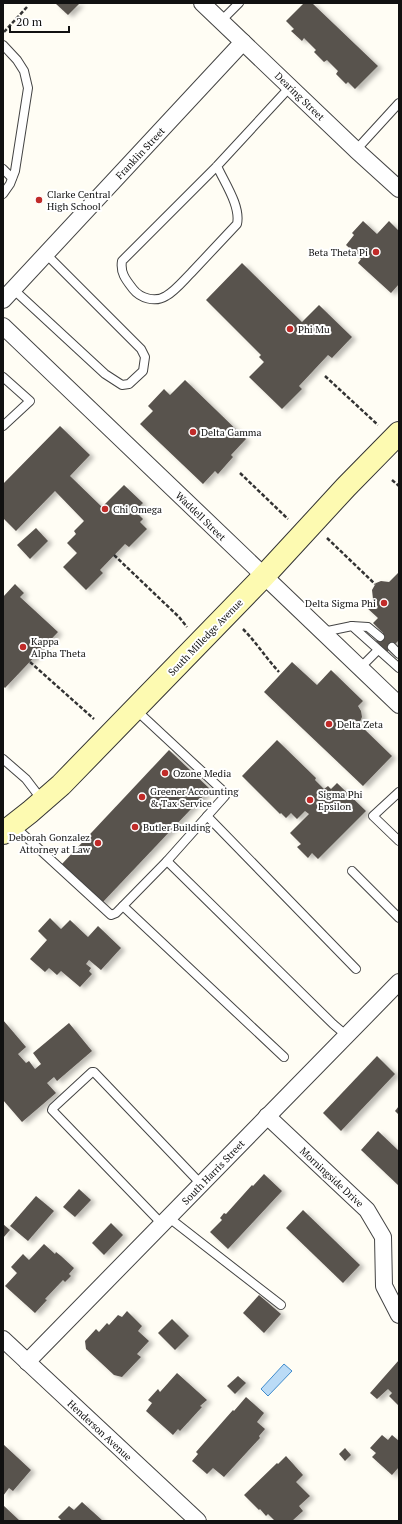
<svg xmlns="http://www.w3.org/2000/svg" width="402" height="1524" font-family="'PT Serif',serif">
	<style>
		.water { fill: #badbf6; stroke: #418ccc }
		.building { fill: #59524d; filter: url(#shadow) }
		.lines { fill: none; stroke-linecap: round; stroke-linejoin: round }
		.service-casing { stroke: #444; stroke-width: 10 }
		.minor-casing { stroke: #444; stroke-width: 18 }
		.secondary-casing { stroke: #333; stroke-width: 24 }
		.path { stroke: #333; stroke-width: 2.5; stroke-dasharray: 4 2; stroke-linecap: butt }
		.service { stroke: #fff; stroke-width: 8 }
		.minor { stroke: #fff; stroke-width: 16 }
		.secondary { stroke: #fdfab1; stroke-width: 22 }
		.poi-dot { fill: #c02b29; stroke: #fff; stroke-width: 1.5 }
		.labels { text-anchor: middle; stroke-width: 4; stroke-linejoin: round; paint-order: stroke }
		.street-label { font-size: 10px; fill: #111; stroke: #fff }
		.poi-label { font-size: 10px; fill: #111; stroke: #fff; text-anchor: start }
	</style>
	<defs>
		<filter id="shadow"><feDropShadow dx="4.5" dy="2.5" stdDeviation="2" flood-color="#0004"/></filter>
	</defs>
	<rect width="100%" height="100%" fill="#fffdf4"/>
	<path class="water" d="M284 1364 292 1371 268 1396 261 1389Z"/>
	<g class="building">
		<path d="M55 3H80L68 15Z"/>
		<path d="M304 3H312L378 66 355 89 348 82 346 84 336 74 338 71 327 60 324 62 314 52 316 50 304 38 302 41 291 31 294 29 286 21Z"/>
		<path d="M363 221 377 234 389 221 399 231V284L391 293 358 263 361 259 346 245 354 235 352 233Z"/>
		<path d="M242 263 302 322 319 305 352 337 332 358 328 355 299 386 302 389 282 409 249 377 264 362 259 357 261 355 206 300Z"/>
		<path d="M185 380 246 439 231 455 233 457 218 474 215 471 203 484 140 424 153 411 148 406 164 389 170 395Z"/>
		<path d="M60 426 90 455 70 476 102 507 124 485 143 503 135 511 143 519 140 522 147 529 129 547 125 544 100 570 103 573 86 590 63 567 77 553 67 543 76 534 74 531 84 521 55 491 16 531 3 518V484Z"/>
		<path d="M36 528 48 541 30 559 17 545Z"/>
		<path d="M398 573 399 640 387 652 376 641 383 633 373 623 378 618 366 607 373 599 372 590 376 583 381 581 389 582Z"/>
		<path d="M15 584 24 593 20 597 58 632 5 688 3 686V597Z"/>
		<path d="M292 662 317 685 331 670 363 701 358 706 361 711 362 717 359 724 392 756 363 786 264 692Z"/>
		<path d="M277 740 316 778 315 780 324 789 328 786 331 789 337 783 366 811 318 859 312 853 308 858 297 847 301 844 290 833 309 814 305 811 297 819 291 813 286 818 281 813 280 814 242 776Z"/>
		<path d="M169 750 210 789 101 904 61 865Z"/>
		<path d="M50 918 61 929 70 920 88 937 98 926 121 948 101 970 89 960 86 964 91 968 89 971 92 974 80 987 61 971 57 975 49 968 45 972 30 959 47 940 38 931Z"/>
		<path d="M3 1020 26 1047 18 1054 26 1063 29 1061 35 1069 41 1064 33 1053 69 1023 92 1051 57 1081 54 1077 47 1083 56 1093 22 1122 3 1100Z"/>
		<path d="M377 1056 395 1074 341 1131 323 1113Z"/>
		<path d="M399 1106V1115L395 1111Z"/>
		<path d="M378 1131 399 1151V1186L361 1150Z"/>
		<path d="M264 1174 282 1191 228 1249 210 1232 222 1220 220 1218 224 1213 226 1214 252 1185 253 1186Z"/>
		<path d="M79 1189 91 1200 75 1217 63 1207Z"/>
		<path d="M36 1196 54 1211 28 1241 10 1226Z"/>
		<path d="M303 1210 360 1265 343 1283 286 1228Z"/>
		<path d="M111 1223 123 1235 104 1255 92 1243Z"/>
		<path d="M3 1224 10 1230 3 1238Z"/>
		<path d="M44 1244 55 1254 56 1252 61 1256 74 1268 69 1274 71 1276 65 1282 63 1280 45 1299 47 1300 35 1313 5 1286 17 1273 11 1267 23 1254 29 1260Z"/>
		<path d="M259 1295 281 1314 264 1333 243 1313Z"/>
		<path d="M127 1311 142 1326 138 1331 149 1341 137 1354 141 1357 122 1377 114 1375 86 1349 85 1341 96 1329 99 1332 107 1323 109 1325 118 1315 122 1317Z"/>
		<path d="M172 1319 189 1336 175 1350 158 1333Z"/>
		<path d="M399 1360V1404L398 1405 389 1396 392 1393 388 1389 377 1399 370 1393Z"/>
		<path d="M177 1373 207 1400 200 1406 202 1407 180 1431 178 1429 173 1435 146 1411 152 1403 148 1400 158 1389 160 1392Z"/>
		<path d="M238 1376 246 1383 235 1394 227 1386Z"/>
		<path d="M246 1397 264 1413 257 1422 265 1429 259 1436 260 1438 224 1477 213 1468 207 1474 192 1461 198 1454 196 1452 233 1410 234 1411Z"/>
		<path d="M382 1435 388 1440 392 1435 399 1441V1467L392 1475 372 1457 376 1453 370 1448Z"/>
		<path d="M3 1444 31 1470 13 1491 9 1488 3 1496Z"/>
		<path d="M345 1448 351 1455 345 1461 339 1454Z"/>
		<path d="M286 1456 303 1475 296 1482 310 1496 299 1506 303 1511 292 1521H275L268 1514 266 1516 260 1509 259 1510 244 1495 277 1463 278 1464Z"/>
		<path d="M82 1502 103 1521H62L58 1517 69 1506 74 1510Z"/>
		<path d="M3 1505 20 1521H3Z"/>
	</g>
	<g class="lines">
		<g class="service-casing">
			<g id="service">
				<path d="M221 21 239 3"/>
				<path d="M3 45 17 60 24 71 28 88 15 171 10 184 3 194"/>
				<path d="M356 150 399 103"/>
				<path d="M217 166C224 182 241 206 237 224 222 240 206 257 191 273 183 281 175 291 166 296 155 303 140 298 133 289 126 280 120 273 122 261L217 166 290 87"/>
				<path d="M3 169 12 178"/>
				<path d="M13 289 105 374 122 385 129 384 143 371 145 357 141 349 46 254"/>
				<path d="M3 377 30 401 3 426"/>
				<path d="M352 626 368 627 380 637"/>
				<path d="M323 632 352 626 399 668"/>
				<path d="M392 647 399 654"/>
				<path d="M360 668 378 650"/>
				<path d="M136 710 222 790 225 796 167 861"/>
				<path d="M3 759 26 779 42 800"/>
				<path d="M399 792 373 816 399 841"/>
				<path d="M207 816 356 969"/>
				<path d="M14 826 111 915 116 913 167 861 333 1024 347 1036"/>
				<path d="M352 871 399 918"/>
				<path d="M123 906 284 1057"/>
				<path d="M168 1217 281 1305"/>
				<path d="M162 1224 52 1110 53 1108 92 1072H94L201 1184"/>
			</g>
		</g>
		<g class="minor-casing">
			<g id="minor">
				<path d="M202 3 356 150 399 189"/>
				<path d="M3 300 243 42"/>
				<path d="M3 326 399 705"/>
				<path d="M267 1116 367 1210 383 1237 384 1286 399 1315"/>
				<path d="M3 1339 198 1521"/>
				<path d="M27 1362 399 982"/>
			</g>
		</g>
		<g class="secondary-casing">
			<path id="secondary" d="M3 833 30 812 61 785 264 576 346 487 399 433"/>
		</g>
		<g class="path">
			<path d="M4 32 27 7"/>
			<path d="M325 376 378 425"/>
			<path d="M240 473 288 519"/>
			<path d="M392 480 399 486"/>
			<path d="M327 538 375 584"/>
			<path d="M114 555 179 617 187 627"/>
			<path d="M243 629C256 642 266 658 279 672"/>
			<path d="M30 662 94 719"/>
		</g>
		<use href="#service" class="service"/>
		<use href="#minor" class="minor"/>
		<use href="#secondary" class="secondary"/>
	</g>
	<g class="poi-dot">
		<circle cx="39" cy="200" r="4"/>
		<circle cx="376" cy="252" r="4"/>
		<circle cx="290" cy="329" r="4"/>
		<circle cx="193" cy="432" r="4"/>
		<circle cx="105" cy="509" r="4"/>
		<circle cx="384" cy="603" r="4"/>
		<circle cx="23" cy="647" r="4"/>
		<circle cx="329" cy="724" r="4"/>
		<circle cx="165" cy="773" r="4"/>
		<circle cx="142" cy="797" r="4"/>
		<circle cx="310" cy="800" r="4"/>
		<circle cx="135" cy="827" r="4"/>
		<circle cx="98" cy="843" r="4"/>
	</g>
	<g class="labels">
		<g class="street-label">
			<text transform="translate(300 96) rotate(44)" y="4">Dearing Street</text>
			<text transform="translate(140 153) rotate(-47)" y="4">Franklin Street</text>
			<text transform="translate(201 516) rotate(44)" y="4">Waddell Street</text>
			<text transform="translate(205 637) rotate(-46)" y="4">South Milledge Avenue</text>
			<text transform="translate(213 1172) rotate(-46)" y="4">South Harris Street</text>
			<text transform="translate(332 1177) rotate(43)" y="4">Morningside Drive</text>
			<text transform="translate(100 1430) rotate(43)" y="4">Henderson Avenue</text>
		</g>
		<g class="poi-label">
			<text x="47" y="198">Clarke Central<tspan x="47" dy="12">High School</tspan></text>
			<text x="368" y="256" text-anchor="end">Beta Theta Pi</text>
			<text x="298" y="333">Phi Mu</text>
			<text x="201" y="436">Delta Gamma</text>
			<text x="113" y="513">Chi Omega</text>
			<text x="376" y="607" text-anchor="end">Delta Sigma Phi</text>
			<text x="31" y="645">Kappa<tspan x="31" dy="12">Alpha Theta</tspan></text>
			<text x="337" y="728">Delta Zeta</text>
			<text x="173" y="777">Ozone Media</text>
			<text x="150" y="795">Greener Accounting<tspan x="150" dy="12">&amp; Tax Service</tspan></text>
			<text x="318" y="798">Sigma Phi<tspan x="318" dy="12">Epsilon</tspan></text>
			<text x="143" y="831">Butler Building</text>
			<text x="90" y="841" text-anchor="end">Deborah Gonzalez<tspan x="90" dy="12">Attorney at Law</tspan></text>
		</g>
	</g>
	<rect width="402" height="1524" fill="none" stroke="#111111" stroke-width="8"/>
	<path d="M10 26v6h59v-6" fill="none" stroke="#111111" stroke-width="2"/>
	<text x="16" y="26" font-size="12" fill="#111111" stroke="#ffffff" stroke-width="3" paint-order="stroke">20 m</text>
</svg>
